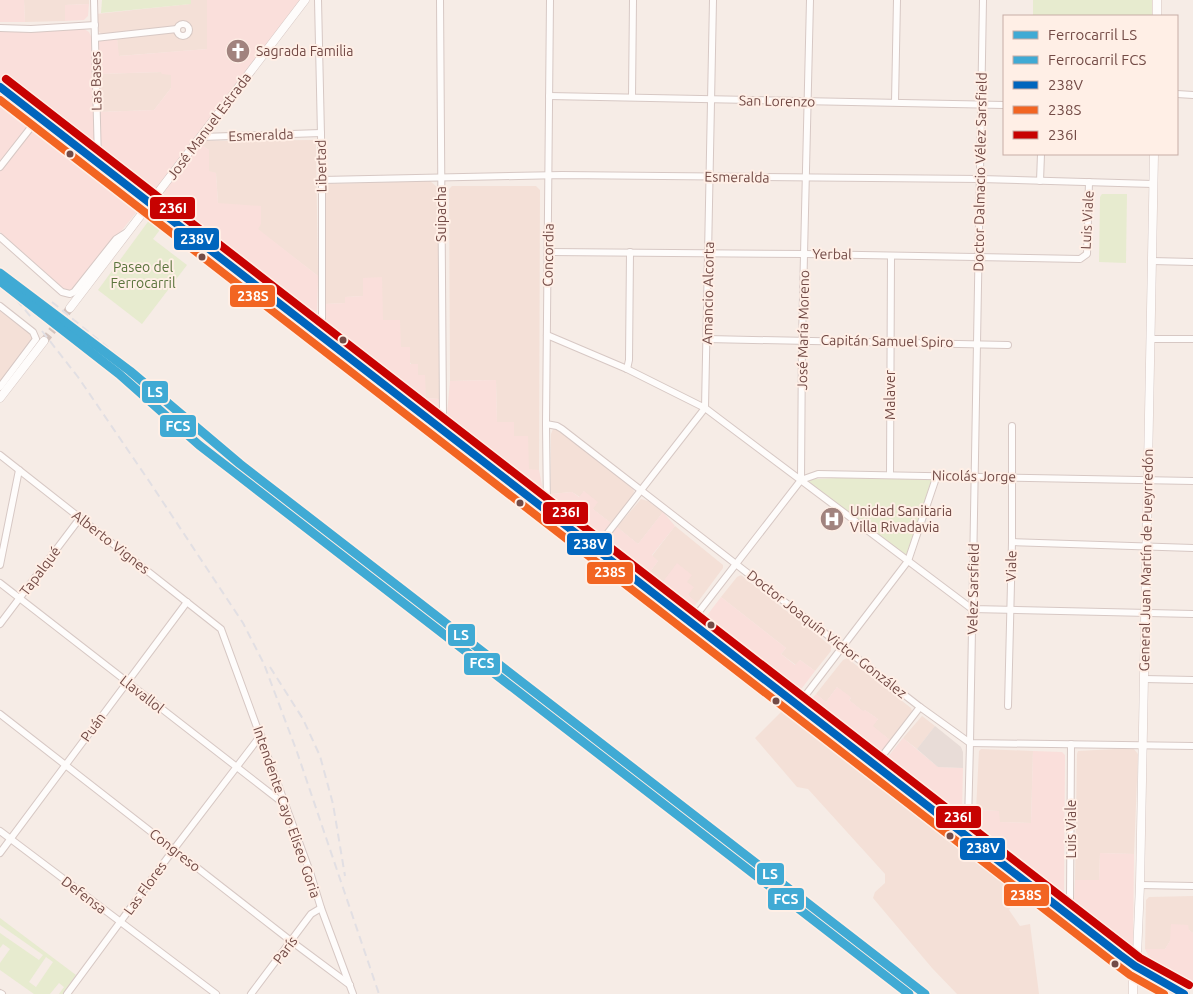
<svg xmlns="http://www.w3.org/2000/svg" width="1193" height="994" font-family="Ubuntu,sans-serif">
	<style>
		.residential { fill: #f4e0d7 }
		.commercial { fill: #fadfdb }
		.industrial { fill: #e8dcd7 }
		.green { fill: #e7ebcf; fill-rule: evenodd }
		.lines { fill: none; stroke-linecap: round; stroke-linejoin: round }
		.tertiary-tunnel { stroke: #d5c4be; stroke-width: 8; stroke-dasharray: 8 4; stroke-linecap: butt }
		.minor-casing { stroke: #d7c8c4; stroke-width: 8 }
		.tertiary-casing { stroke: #d7c8c4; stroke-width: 9 }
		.primary-casing { stroke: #d5c6c3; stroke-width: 11 }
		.minor { stroke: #fefcfb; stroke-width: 6 }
		.tertiary { stroke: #fefcfb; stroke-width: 8 }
		.primary { stroke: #f2e9e3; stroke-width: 10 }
		.rail { stroke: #e2dfe3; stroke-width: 2; stroke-dasharray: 8 5; stroke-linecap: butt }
		.bus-1-casing { stroke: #ffefe6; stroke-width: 11 }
		.bus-2-casing { stroke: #ffefe6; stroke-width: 11 }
		.bus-3-casing { stroke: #ffefe6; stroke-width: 11 }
		.bus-1 { stroke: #0065bd; stroke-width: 8 }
		.bus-2 { stroke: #f26522; stroke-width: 8 }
		.bus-3 { stroke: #c70201; stroke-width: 8 }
		.rail-1-casing { stroke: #ffefe6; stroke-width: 12 }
		.rail-2-casing { stroke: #ffefe6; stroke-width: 12 }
		.rail-1 { stroke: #40aad4; stroke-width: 9 }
		.rail-2 { stroke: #40aad4; stroke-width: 9 }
		.bus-dot { fill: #734b46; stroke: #ffefe6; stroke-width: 2 }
		.labels { text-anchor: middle; stroke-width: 4; stroke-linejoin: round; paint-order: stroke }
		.poi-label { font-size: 14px; fill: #734b46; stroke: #ffefe6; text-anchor: start }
		.street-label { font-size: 14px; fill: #734b46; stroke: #ffefe6 }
		.park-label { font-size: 14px; fill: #5a743c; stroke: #ffefe6 }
		.line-badge { stroke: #ffefe6; stroke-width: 2 }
		.badge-label { font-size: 14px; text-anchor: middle; font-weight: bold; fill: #fff }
	</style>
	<rect width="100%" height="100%" fill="#f6ece6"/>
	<g class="residential">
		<path d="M24 0H89V4L65 5V21L25 22Z"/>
		<path d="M191 0H207L208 49 118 56 117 38 175 32 179 36 184 38 186 37 190 31 186 24 183 23 171 29 102 34 98 31 96 14 190 4Z"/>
		<path d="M162 72V74H171V88L154 110 99 112 98 74Z"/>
		<path d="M313 140 316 145 318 276 257 229 218 203 216 173 209 172V150L200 144 205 141Z"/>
		<path d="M430 181 438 188 439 399 426 398 418 375 383 320 363 296 345 297V303L325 304 324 190 325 187 329 184Z"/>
		<path d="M452 186H536L540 190 539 470H529L514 436 497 422 496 380 450 381 449 189Z"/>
		<path d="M0 310 33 335 34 338 0 384Z"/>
		<path d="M556 428 561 430 632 488 634 491 633 495 611 523 593 509 584 491 580 497 572 492 551 494V434L553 429Z"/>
		<path d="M641 499 648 501 663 512 638 544 617 527Z"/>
		<path d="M675 526 723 565V568L697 603 688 595 687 582 677 564 660 586 647 576 658 561 652 556Z"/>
		<path d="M741 575 831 646V651L815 671 800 660 796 665 781 654 786 648 721 597 737 577Z"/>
		<path d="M847 658 911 708 912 711 890 740 872 726 878 719 865 710 864 712 849 700 851 698 837 687 826 702 816 694 843 660Z"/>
		<path d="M785 708 1022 891 1009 910 1020 926 1030 924 1039 994H957L932 968 873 898 875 892 885 883V874L808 789 797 787 755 738Z"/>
		<path d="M922 716 935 726 917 749 903 738Z"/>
		<path d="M1133 748 1138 754 1134 854 1100 853 1099 880H1075L1077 754 1078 751Z"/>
		<path d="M981 749 1033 751 1031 823 999 822V811L976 810 979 751Z"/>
		<path d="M1193 896V933L1189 930 1170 941 1165 949H1145L1146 900 1149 897Z"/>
	</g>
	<g class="commercial">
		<path d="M0 0H24L25 22H0Z"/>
		<path d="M207 0H301L153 193H149L102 156 99 112 154 110 171 88V75L162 74 161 72 98 74 99 42 103 39 117 38 119 56 207 49Z"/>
		<path d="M89 4 88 16 84 20 65 21V5Z"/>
		<path d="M0 29H84L89 32 91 36 95 144 93 146 87 147 0 78Z"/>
		<path d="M0 93 138 200 140 205 139 209 74 290 69 291 64 289 0 232Z"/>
		<path d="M200 144 209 150V171L216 173 218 203 261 206V224L258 229 318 276 317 316 316 319 309 320 159 202V197Z"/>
		<path d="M382 277 383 320H400L401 347H410V364H418V375H425L426 398 439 399V411L437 414H432L329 334 326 330 325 304 345 303V297L363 296V278Z"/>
		<path d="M496 380 497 422H514V436H528L529 469 539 470 543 490 541 494H535L446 425 450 381Z"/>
		<path d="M584 491 598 502 593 509 611 523 596 541 551 505V494L572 492 579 497Z"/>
		<path d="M663 512 675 526 652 555 658 561 647 576 605 548 604 544 617 527 638 544Z"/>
		<path d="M677 563 692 575 687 582 694 587 688 595 697 603 692 608H689L660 586Z"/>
		<path d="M721 597 786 648 781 654 795 665 800 660 815 671 799 692 705 621V618Z"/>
		<path d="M837 687 851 697 849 700 863 711 865 710 878 719 873 726 890 740 880 753H877L812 703 811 700 816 694 826 702Z"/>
		<path d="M903 738 938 767 963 768 962 814 958 817 887 762V758Z"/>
		<path d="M1033 751 1062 752 1065 755 1064 893 1057 891 976 829V810L999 811 1000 822 1031 823Z"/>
		<path d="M1100 853 1134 854 1133 949 1130 950 1078 910 1074 903 1075 880H1099Z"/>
		<path d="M1171 924 1188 925 1189 930 1193 933V988L1152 963 1145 949H1165L1170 941Z"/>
	</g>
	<path class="industrial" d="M935 726 961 747 963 752V768L938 767 917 749Z"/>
	<g class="green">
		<path d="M102 0H191V4L101 13Z"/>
		<rect x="1033" y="0" width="119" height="16"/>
		<path d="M1102 194H1127L1126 263 1099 262 1100 197Z"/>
		<path d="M150 219 162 227 153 239 187 265 142 324 98 290Z"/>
		<path d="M890 475H937L908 561 801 480Z"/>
		<path d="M0 918 76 975 63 994H59L64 987 59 983 50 994H34L0 970V963L10 949 3 944 0 948V933L39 960 43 955 0 925ZM46 957 53 962 36 987 29 982Z"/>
	</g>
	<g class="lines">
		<path class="tertiary-tunnel" d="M44 341 70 308"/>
		<g class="minor-casing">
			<g id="minor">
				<path d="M94 0 98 162"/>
				<circle cx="183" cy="30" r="6"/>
				<path d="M0 28 31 29 95 25"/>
				<path d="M95 38 177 29"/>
				<path d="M1177 94 1193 95"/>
				<path d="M549 96 1004 105"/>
				<path d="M632 97 633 0"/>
				<path d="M895 102 897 0"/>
				<path d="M201 137 321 133"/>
				<path d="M0 167 39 117"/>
				<path d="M322 180 562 175 980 179 1153 184"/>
				<path d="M1040 181 1041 154"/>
				<path d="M0 237 62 292 70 294 74 292 116 239 127 232"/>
				<path d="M549 252 805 254 1080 259 1087 254 1089 182"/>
				<path d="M1152 261 1193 262"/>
				<path d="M0 306 33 332 36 339 0 387"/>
				<path d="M317 332 322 320V180L318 0"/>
				<path d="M547 335 627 369 705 408 972 609 1193 614"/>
				<path d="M707 339 1008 345"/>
				<path d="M1150 339H1193"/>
				<path d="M627 369 629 360 630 252"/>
				<path d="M546 424 557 426 562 429 920 707 970 743 1193 746"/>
				<path d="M438 426 443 418 440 0"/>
				<path d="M0 455 221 629 310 872 321 908 353 994"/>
				<path d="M890 475 891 256"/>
				<path d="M801 480 818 474 1193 481"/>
				<path d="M547 510 546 424 550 0"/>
				<path d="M1012 542 1193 548"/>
				<path d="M596 548 705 408 713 0"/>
				<path d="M0 565 19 470"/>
				<path d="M0 583 283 803"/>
				<path d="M691 622 801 480 802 340 810 0"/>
				<path d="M0 624 80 518"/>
				<path d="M1144 679 1193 680"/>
				<path d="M798 705 908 561 937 475"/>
				<path d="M1008 706 1012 542V426"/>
				<path d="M0 714 291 941 350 985"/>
				<path d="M876 764 920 707"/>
				<path d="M0 831 216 994"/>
				<path d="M964 833 968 823 970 743 983 0"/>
				<path d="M0 853 187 602"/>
				<path d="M1140 885 1193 886"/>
				<path d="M1067 914 1070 900 1071 744"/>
				<path d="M0 993 2 994"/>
				<path d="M67 994 174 849 261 735"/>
				<path d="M251 994 311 914 321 908"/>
			</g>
		</g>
		<g class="tertiary-casing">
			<g id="tertiary">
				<path d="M1157 16V0"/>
				<path d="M70 308 305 0"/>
				<path d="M0 398 44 341"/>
				<path d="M1133 994V975L1137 955 1140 885 1154 154"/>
			</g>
		</g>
		<g class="primary-casing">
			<path id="primary" d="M0 87 1120 955 1135 966 1184 994"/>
		</g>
		<use href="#minor" class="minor"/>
		<use href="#tertiary" class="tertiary"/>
		<use href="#primary" class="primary"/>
		<g class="rail">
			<path d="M0 280 31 317"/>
			<path d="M52 302 139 373 170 405"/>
			<path d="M42 331 78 377 149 481 243 623 264 664 297 752 379 994"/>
			<path d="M270 667 303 719 320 756 333 804 345 876"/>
		</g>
		<g class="bus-1-casing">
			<path id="bus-1" d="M0 87 1120 955 1135 966 1184 994"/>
		</g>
		<g class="bus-2-casing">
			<path id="bus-2" d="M0 100 1114 963 1130 975 1164 994"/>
		</g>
		<g class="bus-3-casing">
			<path id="bus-3" d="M6 79 1126 947 1140 958 1189 985"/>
		</g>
		<use href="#bus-1" class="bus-1"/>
		<use href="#bus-2" class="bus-2"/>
		<use href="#bus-3" class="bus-3"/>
		<g class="rail-1-casing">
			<path id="rail-1" d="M0 273 130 371 240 464 925 994"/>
		</g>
		<g class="rail-2-casing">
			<path id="rail-2" d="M0 281 119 374 199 445 234 472 909 994"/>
		</g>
		<use href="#rail-1" class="rail-1"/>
		<use href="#rail-2" class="rail-2"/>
	</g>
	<defs>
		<g id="church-disc" transform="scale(1.25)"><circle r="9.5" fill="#a1837e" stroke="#ffefe6"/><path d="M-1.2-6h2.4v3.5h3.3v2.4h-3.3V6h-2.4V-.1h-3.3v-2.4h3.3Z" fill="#fff"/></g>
		<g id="hospital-disc" transform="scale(1.25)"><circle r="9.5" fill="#a1837e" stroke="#ffefe6"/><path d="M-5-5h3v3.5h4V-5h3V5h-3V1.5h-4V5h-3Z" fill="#fff"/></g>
	</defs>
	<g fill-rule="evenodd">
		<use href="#church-disc" x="238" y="51"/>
		<use href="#hospital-disc" x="832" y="519"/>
	</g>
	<g class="bus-dot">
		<circle cx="70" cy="154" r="4.5"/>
		<circle cx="202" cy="257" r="4.5"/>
		<circle cx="343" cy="340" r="4.5"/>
		<circle cx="520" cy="503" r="4.5"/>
		<circle cx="711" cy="625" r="4.5"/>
		<circle cx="776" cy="701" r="4.5"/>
		<circle cx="950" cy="836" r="4.5"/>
		<circle cx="1115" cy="964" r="4.5"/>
	</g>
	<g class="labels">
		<g class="poi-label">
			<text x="256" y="56">Sagrada Familia</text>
			<text x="850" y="516">Unidad Sanitaria<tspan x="850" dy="16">Villa Rivadavia</tspan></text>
		</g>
		<g class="street-label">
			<text transform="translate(96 81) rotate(-91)" y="5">Las Bases</text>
			<text transform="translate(777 101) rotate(1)" y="5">San Lorenzo</text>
			<text transform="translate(209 126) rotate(-53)" y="5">José Manuel Estrada</text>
			<text transform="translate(261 135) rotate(-2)" y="5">Esmeralda</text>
			<text transform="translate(321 166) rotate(-91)" y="5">Libertad</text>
			<text transform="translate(980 172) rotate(-89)" y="5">Doctor Dalmacio Vélez Sarsfield</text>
			<text transform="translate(737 177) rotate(1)" y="5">Esmeralda</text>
			<text transform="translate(441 214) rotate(-90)" y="5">Suipacha</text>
			<text transform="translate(1087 220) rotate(-87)" y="5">Luis Viale</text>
			<text transform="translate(832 254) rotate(1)" y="5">Yerbal</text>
			<text transform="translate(548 255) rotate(-89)" y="5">Concordia</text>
			<text transform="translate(708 293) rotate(-89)" y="5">Amancio Alcorta</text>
			<text transform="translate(803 330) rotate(-89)" y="5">José María Moreno</text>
			<text transform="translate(887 341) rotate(1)" y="5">Capitán Samuel Spiro</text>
			<text transform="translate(890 395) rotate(-90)" y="5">Malaver</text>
			<text transform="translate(974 476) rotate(1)" y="5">Nicolás Jorge</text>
			<text transform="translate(111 542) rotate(38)" y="5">Alberto Vignes</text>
			<text transform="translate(1146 560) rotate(-89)" y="5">General Juan Martín de Pueyrredón</text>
			<text transform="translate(1011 566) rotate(-89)" y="5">Viale</text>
			<text transform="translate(40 571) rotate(-53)" y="5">Tapalqué</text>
			<text transform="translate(973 589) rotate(-89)" y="5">Velez Sarsfield</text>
			<text transform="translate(827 634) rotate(38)" y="5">Doctor Joaquín Victor González</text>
			<text transform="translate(142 694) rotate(38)" y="5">Llavallol</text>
			<text transform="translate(93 727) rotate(-54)" y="5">Puán</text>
			<text transform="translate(287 812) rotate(71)" y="5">Intendente Cayo Eliseo Goria</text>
			<text transform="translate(1071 829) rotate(-90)" y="5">Luis Viale</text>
			<text transform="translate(175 850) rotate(38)" y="5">Congreso</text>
			<text transform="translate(145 888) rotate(-54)" y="5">Las Flores</text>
			<text transform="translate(84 895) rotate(37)" y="5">Defensa</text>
			<text transform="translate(285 950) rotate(-53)" y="5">París</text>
		</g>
		<g class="park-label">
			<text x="143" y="272">Paseo del<tspan x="143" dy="16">Ferrocarril</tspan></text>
		</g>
	</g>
	<g class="line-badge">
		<rect x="149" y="196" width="47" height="24" rx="5" fill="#c70201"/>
		<rect x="173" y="227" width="47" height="24" rx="5" fill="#0065bd"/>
		<rect x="229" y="284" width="47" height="24" rx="5" fill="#f26522"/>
		<rect x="141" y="380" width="28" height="24" rx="5" fill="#40aad4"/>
		<rect x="159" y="414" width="38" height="24" rx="5" fill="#40aad4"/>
		<rect x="542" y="501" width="47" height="24" rx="5" fill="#c70201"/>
		<rect x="566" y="532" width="47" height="24" rx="5" fill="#0065bd"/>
		<rect x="586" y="561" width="48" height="24" rx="5" fill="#f26522"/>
		<rect x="447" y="623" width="29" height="24" rx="5" fill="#40aad4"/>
		<rect x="463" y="652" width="38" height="24" rx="5" fill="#40aad4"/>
		<rect x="935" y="805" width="47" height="24" rx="5" fill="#c70201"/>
		<rect x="959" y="837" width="47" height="24" rx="5" fill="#0065bd"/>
		<rect x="756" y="862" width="29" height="24" rx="5" fill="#40aad4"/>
		<rect x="1003" y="883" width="47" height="24" rx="5" fill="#f26522"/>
		<rect x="767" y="887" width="38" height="24" rx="5" fill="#40aad4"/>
	</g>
	<g class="badge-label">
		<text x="173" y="213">236I</text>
		<text x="197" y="244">238V</text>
		<text x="253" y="301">238S</text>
		<text x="155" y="397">LS</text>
		<text x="178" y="431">FCS</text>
		<text x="566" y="517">236I</text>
		<text x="590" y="549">238V</text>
		<text x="610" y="577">238S</text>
		<text x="461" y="640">LS</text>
		<text x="482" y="668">FCS</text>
		<text x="958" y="822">236I</text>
		<text x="983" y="853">238V</text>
		<text x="770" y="879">LS</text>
		<text x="1026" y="900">238S</text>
		<text x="786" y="904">FCS</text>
	</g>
	<rect x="1003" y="15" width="175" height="140" fill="#ffefe6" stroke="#c7ada6"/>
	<rect x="1013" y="31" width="25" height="8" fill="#40aad4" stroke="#c7ada6"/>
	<text x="1048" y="40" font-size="15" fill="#734b46">Ferrocarril LS</text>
	<rect x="1013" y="56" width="25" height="8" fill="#40aad4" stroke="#c7ada6"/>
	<text x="1048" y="65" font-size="15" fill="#734b46">Ferrocarril FCS</text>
	<rect x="1013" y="81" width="25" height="8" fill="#0065bd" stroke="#c7ada6"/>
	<text x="1048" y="90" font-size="15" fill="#734b46">238V</text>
	<rect x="1013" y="106" width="25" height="8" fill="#f26522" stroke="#c7ada6"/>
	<text x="1048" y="115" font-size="15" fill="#734b46">238S</text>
	<rect x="1013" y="131" width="25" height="8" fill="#c70201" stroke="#c7ada6"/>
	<text x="1048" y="140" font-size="15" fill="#734b46">236I</text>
</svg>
